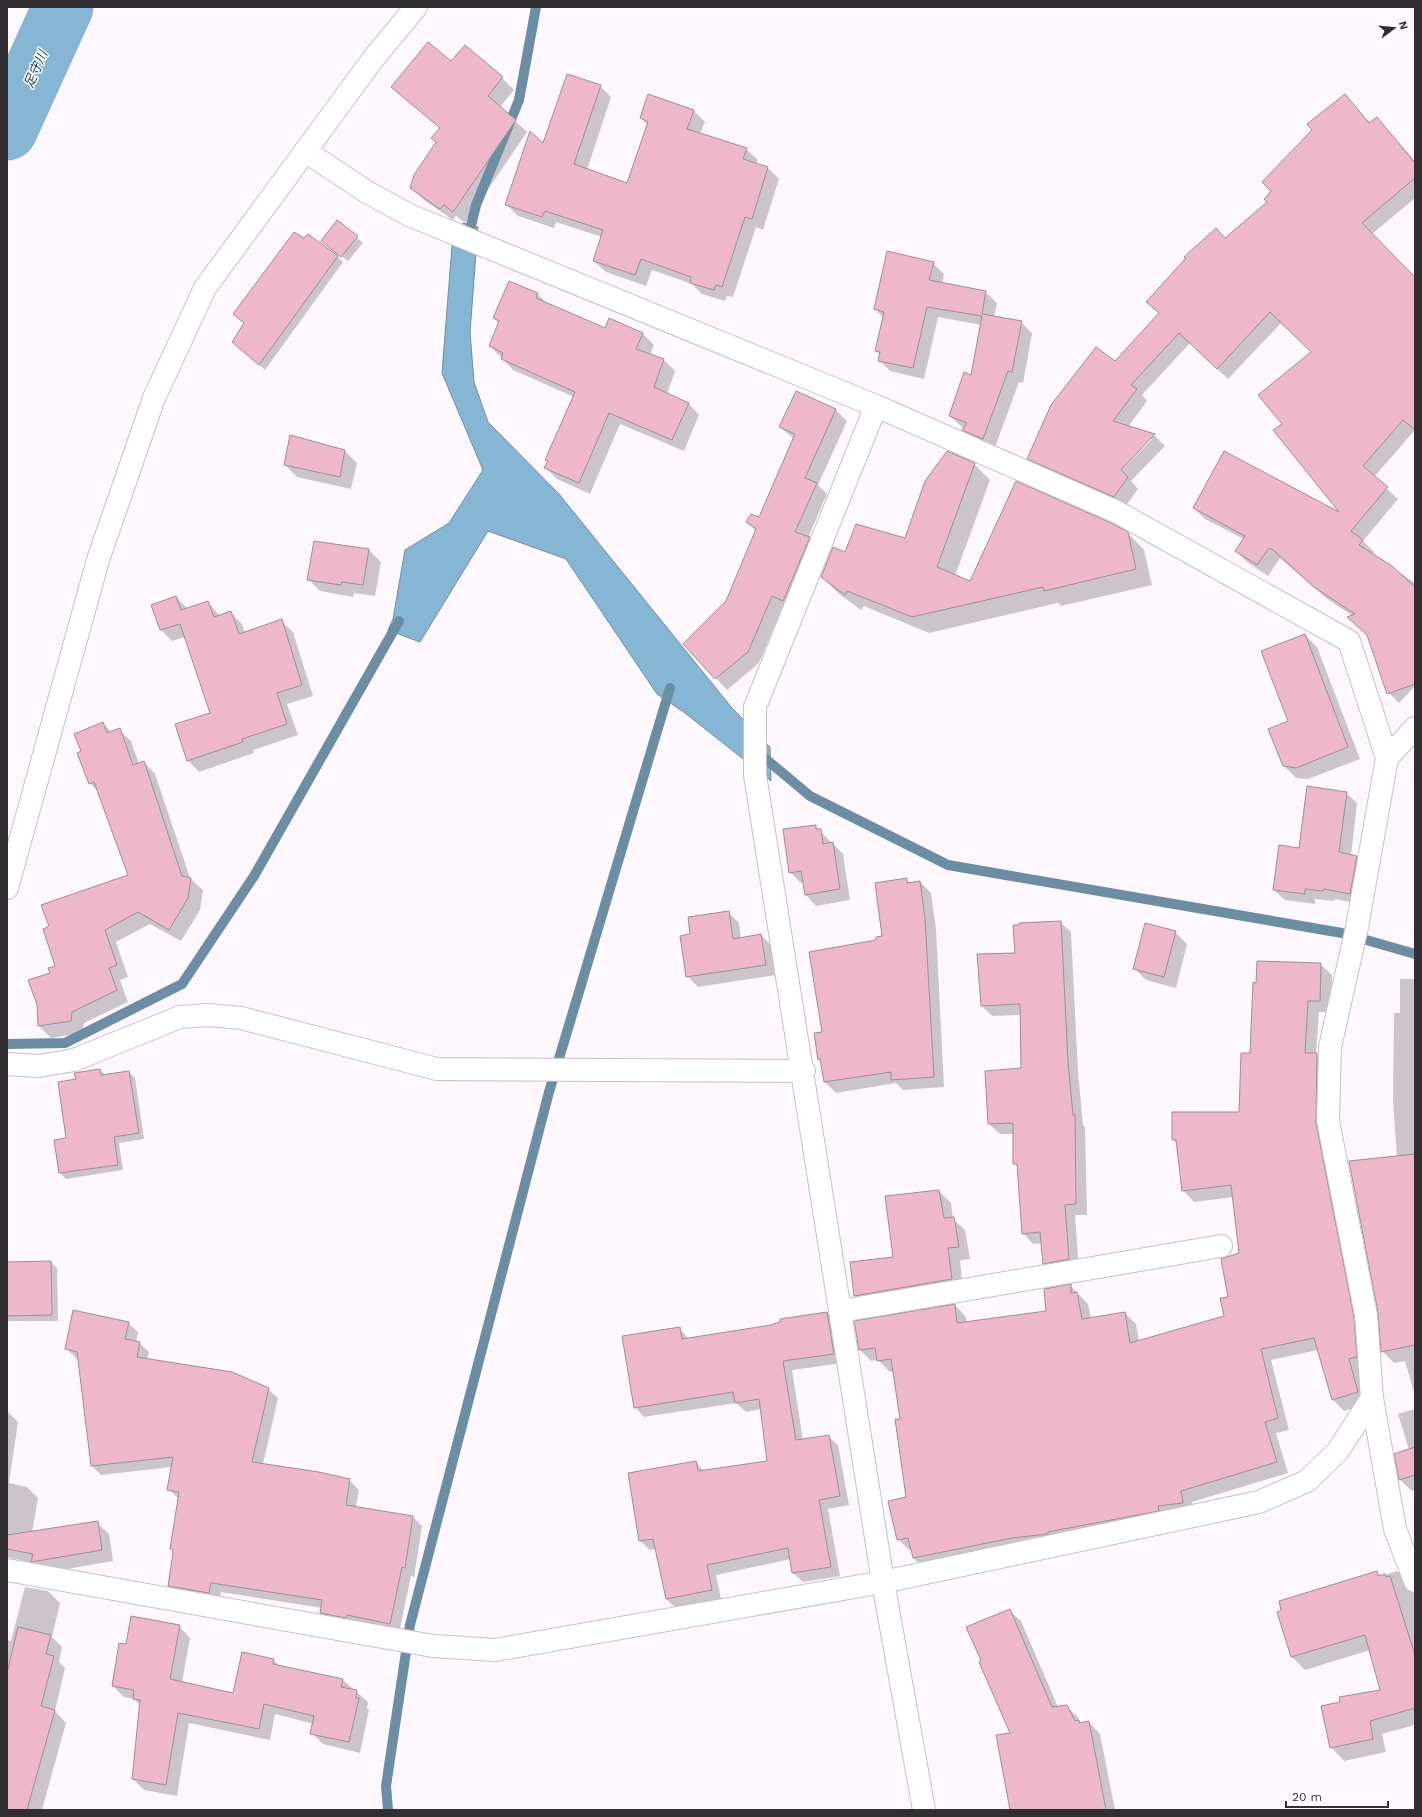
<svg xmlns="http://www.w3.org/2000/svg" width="1422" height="1817" font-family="'Work Sans','Noto Sans JP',sans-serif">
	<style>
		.water { fill: #85b7d5; stroke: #6c8ea4 }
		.shadow { fill: #0003; fill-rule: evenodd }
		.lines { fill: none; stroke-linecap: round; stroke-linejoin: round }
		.stream { stroke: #6c8ea4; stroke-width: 10 }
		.river { stroke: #85b7d5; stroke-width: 61 }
		.building { fill: #eeb7ca; stroke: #9a9093 }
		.minor-casing { stroke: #c6c0c7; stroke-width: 24 }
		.minor { stroke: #fff; stroke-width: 22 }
		.labels { text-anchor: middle; stroke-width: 3; stroke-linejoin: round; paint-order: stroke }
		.water-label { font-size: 13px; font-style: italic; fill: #153e54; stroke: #fff }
	</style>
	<rect width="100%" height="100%" fill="#fef7fe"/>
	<path class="water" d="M463 223 478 227 470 332 474 382 488 422 559 494 732 708 770 747 771 781 685 713 657 694 566 559 488 531 420 642 388 630 393 619 405 550 449 523 483 470 442 373 452 246Z"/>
	<g class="shadow">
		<path d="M452 63 502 78 514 90 500 107 527 132 465 223 456 216 453 220 424 200 412 188 437 142 441 129 392 86Z"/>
		<path d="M600 86 611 97 587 170 628 184 648 125 641 118 693 110 705 122 700 134 746 149 758 160 756 164 768 168 779 179 763 230 756 227 733 297 727 296 725 301 702 294 692 284 652 270 646 286 606 272 594 261 602 237 556 222 554 228 518 216 506 204 544 144Z"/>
		<path d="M1345 95 1370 123 1377 118 1415 161V198L1372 234 1415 279V430L1374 477 1398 499 1363 541 1374 552 1372 554 1415 583V686L1399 703 1388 692 1369 636 1353 616 1326 598 1280 558 1268 576 1247 562 1236 551 1244 539 1205 519 1194 508 1343 515 1283 424 1312 352 1282 322 1228 379 1190 343 1142 395 1147 401 1128 427 1154 435 1165 446 1131 481 1138 489 1125 507 1039 469 1028 458 1160 314 1147 302 1216 229 1226 239 1269 202 1272 191ZM1149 439H1152L1118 474 1117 473Z"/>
		<path d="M338 221 363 243 348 261 328 246Z"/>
		<path d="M337 256 343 262 265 370 239 347Z"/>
		<path d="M933 263 944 274 942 284 985 292 997 303 994 317 1021 322 1032 333 1023 383 1019 382 994 450 974 441 963 430 964 429 950 416 972 376 981 325 938 317 924 379 890 371 879 360 880 354 876 351 884 318 875 309Z"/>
		<path d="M537 294 548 304 605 329 610 320 643 334 654 345 650 355 664 360 675 371 667 394 688 403 699 415 684 451 620 424 590 494 557 479 546 468 548 462 546 460 574 397 513 370 490 346 499 323 494 318Z"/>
		<path d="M796 392 836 410 847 421 818 485 827 494 808 538 820 549 794 611 783 606 759 663 727 690 685 644 727 602 756 531 748 522 760 518 794 439 780 427Z"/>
		<path d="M291 436 345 451 357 463 351 489 297 477 285 465Z"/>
		<path d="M974 464 990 480 955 576 971 582 1128 533 1144 550 1152 585 1061 606 1058 603 929 633 864 606 861 610 838 593 822 577 845 553 906 539Z"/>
		<path d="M369 550 381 562 375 596 354 593 353 597 320 591 308 579Z"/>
		<path d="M176 597 188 609 208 602 220 616 231 613 242 624 245 633 281 621 293 632 313 696 287 704 298 735 253 750 254 753 199 772 188 760 211 713 185 637 172 641 161 630 152 605Z"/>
		<path d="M1305 635 1317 647 1360 759 1308 779 1296 778 1284 766Z"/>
		<path d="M103 724 112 732 119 730 131 741 139 764 144 762 155 774 190 878 203 890 200 910 181 941 150 924 116 942 128 977 120 980 128 1002 84 1023 82 1033 51 1038 39 1026 51 974 130 876 100 793 90 783 83 752Z"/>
		<path d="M1346 793 1357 803 1351 856 1356 857 1367 868 1361 904 1334 899V901L1315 899V904L1285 900 1274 890 1300 849Z"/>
		<path d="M815 826 843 854 850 900 816 906 806 895 804 883H801L790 872Z"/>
		<path d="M906 879 910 883 920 882 931 893 936 929 944 1087 903 1090 896 1083 836 1093 825 1082 822 1062 819 1059 823 1033 877 941 883 937Z"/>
		<path d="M728 912 739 923 741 939 761 935 772 946 776 975 698 987 687 976 692 935Z"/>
		<path d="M1060 922 1071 932 1078 1072 1083 1125 1085 1127 1087 1215H1075L1079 1270 1054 1274 1044 1263 1042 1243 1033 1244 1023 1233 1018 1167 1014 1163V1134H1000L989 1124 1022 1069 1021 1015 992 1016 982 1006 1016 954Z"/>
		<path d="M1175 932 1187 944 1176 988 1146 980 1134 968Z"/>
		<path d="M1320 964 1332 975 1331 1012H1319L1316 1054 1328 1066 1369 1403 1344 1411 1332 1399 1318 1350 1271 1360 1289 1430 1276 1433 1288 1473 1192 1502 1193 1514 925 1569 913 1558 912 1550H909L898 1539 907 1498 901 1420 894 1371 890 1372 878 1360 871 1361 860 1350 955 1305 966 1317 967 1323 1047 1312 1070 1285 1088 1304 1091 1318 1125 1313 1136 1324 1139 1341 1225 1316 1240 1254 1234 1197 1194 1202 1183 1190 1178 1145 1173 1140 1240 1113 1251 1054 1257 984Z"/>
		<path d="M1400 979H1415V1395L1405 1361 1394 1363 1382 1351 1397 1157 1393 1101 1394 1013H1400Z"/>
		<path d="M100 1070 105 1075 129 1072 135 1078 144 1139 119 1143 123 1170 66 1179 60 1173 77 1080Z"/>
		<path d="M939 1191 951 1203 953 1219 965 1230 970 1259 960 1260 963 1291 867 1308 855 1296 894 1258Z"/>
		<path d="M7 1262H51L57 1268 58 1321H7Z"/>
		<path d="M827 1313 837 1322 843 1363 792 1370 803 1440 828 1436 838 1445 849 1505 828 1509 840 1576 803 1582 793 1573 791 1559 716 1575 721 1599 676 1608 666 1599 656 1549 650 1550 640 1541 696 1462 704 1471 768 1462 761 1409 746 1412 736 1403 644 1417 635 1407 679 1328 689 1339 771 1326Z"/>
		<path d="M128 1323 138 1332 136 1342 139 1343 149 1352 147 1360 268 1389 278 1398 263 1464 349 1480 359 1490 356 1507 413 1517 422 1526 414 1577 411 1576 399 1633 330 1622 321 1613 322 1608 221 1592 219 1602 178 1595 169 1586 173 1551 171 1548 179 1499 168 1489 172 1467 101 1475 92 1466 79 1359 76 1358 67 1349Z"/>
		<path d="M1415 1409V1490L1412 1491 1400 1480 1396 1454 1409 1450 1398 1414Z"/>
		<path d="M7 1411 18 1422 9 1483 27 1487 38 1498 32 1533 97 1523 109 1534 113 1561 44 1573 34 1563 7 1557Z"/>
		<path d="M1397 1571 1411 1585 1415 1594V1725L1382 1734 1386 1752 1344 1761 1331 1747 1341 1703 1381 1691 1370 1650 1305 1670 1292 1657 1377 1572 1381 1576Z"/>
		<path d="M25 1587 48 1591 60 1603 52 1637 62 1647 59 1662 65 1668 55 1711 66 1723 42 1810H7V1640L11 1641Z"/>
		<path d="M1009 1610 1021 1621 1058 1707 1066 1706 1078 1717 1081 1724 1089 1722 1100 1734 1115 1810H1011Z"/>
		<path d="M179 1626 190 1638 182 1682 234 1694 273 1660 280 1666 343 1680 368 1702 367 1708 369 1710 360 1753 323 1744 312 1733 314 1724 275 1714 270 1740 189 1723 177 1796 144 1790 133 1779 140 1705 134 1699 124 1697 113 1686 127 1645Z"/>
	</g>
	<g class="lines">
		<g class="stream">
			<path d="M468 238 476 205 519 100 536 7"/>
			<path d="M761 755 810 796 948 865 1342 933 1415 954"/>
			<path d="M7 1044 65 1043 182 984 254 876 399 621"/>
			<path d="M388 1810 386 1786 410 1625 549 1092 670 688"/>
		</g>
		<path class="river" d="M7 130 63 7"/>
	</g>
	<g class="building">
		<path d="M428 42 451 61 465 45 503 77 488 96 516 120 453 212 444 205 440 209 410 188 414 175 436 142 431 138 440 128 391 87Z"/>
		<path d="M567 74 601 85 574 164 627 183 648 122 640 118 648 94 694 110 687 129 747 148 743 159 768 167 752 219 745 217 722 287 716 285 714 290 690 283 691 277 641 259 635 275 593 261 603 230 545 211 542 217 505 205 530 131 543 143Z"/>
		<path d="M1345 94 1369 123 1377 117 1415 163V178L1362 223 1415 277V430L1403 420 1363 466 1388 487 1351 531 1363 540 1359 545 1392 566 1415 587V684L1387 694 1367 635 1347 617 1355 614 1314 587 1273 550 1269 548 1257 565 1235 551 1245 536 1193 508 1224 451 1339 512 1273 430 1282 424 1258 395 1311 352 1270 312 1217 369 1179 333 1131 385 1137 389 1113 421 1155 434 1121 470 1128 477 1114 497 1027 459 1051 405 1096 347 1115 361 1159 313 1146 302 1186 258 1184 257 1216 228 1225 238 1267 202 1264 199 1271 191 1262 182 1312 130 1307 124Z"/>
		<path d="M337 220 358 236 341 257 321 241Z"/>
		<path d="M294 232 304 238 308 234 338 256 259 365 232 342 244 323 233 314Z"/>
		<path d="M887 251 934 262 929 280 986 291 982 314 1022 321 1012 372 1008 371 983 439 962 430 967 423 949 416 964 372 971 375 982 316 927 307 913 368 878 361 880 352 875 351 884 312 874 309Z"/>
		<path d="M509 281 538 293 536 298 605 328 609 318 643 333 636 349 664 359 654 387 689 403 672 440 609 413 579 483 544 468 548 461 545 460 575 392 501 359 503 353 489 346 499 321 493 318Z"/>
		<path d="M796 391 836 409 805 478 817 483 795 532 810 537 783 601 772 596 748 652 715 679 683 644 726 601 756 529 746 522 751 514 759 517 795 434 779 427Z"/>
		<path d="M290 435 345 450 340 477 284 465Z"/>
		<path d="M947 451 975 463 937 567 970 581 1016 481 1111 523 1128 532 1136 569 1044 591 1043 587 912 617 847 591 845 595 821 577 833 547 845 552 856 524 905 538 925 481Z"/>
		<path d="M314 541 369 549 363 585 342 582 341 585 307 580Z"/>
		<path d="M176 596 181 610 208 601 214 617 231 611 239 634 282 619 302 685 277 693 287 724 242 739 243 742 187 761 175 724 210 713 180 624 160 630 151 605Z"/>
		<path d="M1305 634 1348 747 1296 768 1283 766 1268 729 1288 721 1261 651Z"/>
		<path d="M103 722 107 733 120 728 133 765 144 761 182 876 191 878 188 898 169 930 138 912 105 930 117 965 109 968 117 990 72 1012 71 1021 38 1026 37 1004 28 980 50 973 48 968 55 966 43 929 49 926 41 905 128 875 94 782 89 784 77 753 81 751 74 734Z"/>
		<path d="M1307 786 1347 792 1339 852 1357 856 1350 894 1324 889 1323 891 1305 889V894L1273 890 1279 845 1299 848Z"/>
		<path d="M816 825V829H821L823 844 833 842 840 889 805 895 801 871 789 873 783 829Z"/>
		<path d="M907 878V883L920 881 925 918 934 1077 891 1080V1072L824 1082 820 1059 818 1060 814 1033 822 1032 809 952 876 940V937L882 936 875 883Z"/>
		<path d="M729 911 733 939 761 934 766 965 686 977 680 936 690 934 688 917Z"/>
		<path d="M1061 921 1068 1061 1073 1115H1075L1076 1204 1065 1205 1069 1259 1043 1264 1040 1232 1022 1234 1017 1164H1013V1123L988 1124 985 1071 1021 1068 1020 1004 981 1006 977 954 1015 953 1013 925H1019V923Z"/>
		<path d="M1145 923 1176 931 1164 977 1133 969Z"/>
		<path d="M1257 961 1321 963 1320 1001H1308L1305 1053H1317L1316 1123 1354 1317 1357 1357 1349 1359 1358 1392 1332 1400 1314 1338 1261 1349 1278 1418 1265 1422 1277 1462 1181 1491 1183 1503 1158 1506 1159 1511 1048 1532V1534L1012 1538 913 1558 908 1538 897 1540 888 1501 906 1497 895 1419H900L891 1359 877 1361 875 1348 859 1350 854 1321 955 1304 957 1323 1046 1311 1044 1289 1071 1284V1293L1077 1292 1082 1319 1125 1312 1130 1343 1224 1316 1220 1298 1228 1297 1221 1259 1239 1253 1231 1185 1182 1191 1176 1140H1172V1112H1239L1241 1053H1250L1253 982 1256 983Z"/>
		<path d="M100 1069 101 1075 129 1071 139 1133 114 1137 118 1165 59 1173 54 1140 66 1138 58 1082 76 1079 74 1073Z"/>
		<path d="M1415 1154V1345L1381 1352 1378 1313 1349 1161Z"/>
		<path d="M939 1190 944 1218 954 1217 959 1247 948 1248 952 1279 854 1296 850 1262 893 1257 885 1196Z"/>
		<path d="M51 1261 52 1315 7 1316V1262Z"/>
		<path d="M73 1310 129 1322 125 1339 140 1342 137 1357 232 1372 269 1388 252 1462 319 1472 350 1479 346 1505 413 1516 405 1568 402 1567 390 1624 347 1615 346 1618 320 1613 322 1600 211 1583 209 1593 168 1586 173 1553 172 1549H170L179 1492 167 1490 173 1457 91 1466 77 1352 65 1349Z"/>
		<path d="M827 1312 834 1354 783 1361 796 1440 829 1435 840 1496 819 1500 831 1567 792 1573 788 1548 707 1565 712 1590 666 1599 653 1539 639 1541 628 1473 696 1461 698 1471 767 1461 759 1399 735 1403 733 1392 634 1408 622 1336 680 1327 682 1339 771 1325 780 1322V1319Z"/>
		<path d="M1415 1447V1475L1399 1480 1394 1454Z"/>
		<path d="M98 1521 102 1550 31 1562 33 1554 7 1549V1535Z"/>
		<path d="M1377 1571 1378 1576 1385 1574 1386 1577 1390 1576 1415 1655V1708L1370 1721 1373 1739 1330 1748 1321 1706 1340 1702 1339 1697 1380 1690 1365 1635 1291 1657 1277 1612 1281 1610 1279 1601Z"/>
		<path d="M1010 1609 1052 1707 1067 1705 1075 1721 1079 1720V1723L1089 1721 1106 1810H1010L996 1735 1010 1733 979 1662 981 1660 966 1627Z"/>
		<path d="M131 1616 180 1625 170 1679 233 1693 242 1652 274 1659 273 1664 343 1679 341 1687 357 1690 356 1698H359L349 1742 310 1734 314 1716 264 1704 259 1729 178 1713 166 1785 132 1779 140 1700 133 1699 134 1690 112 1686 119 1643 126 1644Z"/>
		<path d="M18 1627 51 1635 46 1654 54 1656 41 1706 55 1710 27 1810H7V1673Z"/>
	</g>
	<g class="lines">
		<g class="minor-casing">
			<g id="minor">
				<path d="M876 406 755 707V775L883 1582 924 1810"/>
				<path d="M1387 758 1415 728"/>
				<path d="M7 888 98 560 154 398 205 288 373 59 416 7"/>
				<path d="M7 1064 39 1066 74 1060 180 1017 208 1015 241 1018 437 1069 804 1071"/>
				<path d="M841 1311 1221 1246"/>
				<path d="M1372 1398 1395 1529 1415 1581"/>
				<path d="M7 1570 433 1646 495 1650 883 1582 1259 1502 1307 1481 1338 1451 1372 1398 1366 1315 1328 1121 1330 1047 1357 927 1387 758 1349 641 1117 512 876 406 409 215 367 192 305 151"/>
			</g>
		</g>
		<use href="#minor" class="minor"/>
	</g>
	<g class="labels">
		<g class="water-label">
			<text transform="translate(35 69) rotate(-66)" y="5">足守川</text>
		</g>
	</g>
	<rect width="1422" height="1817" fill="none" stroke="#312f31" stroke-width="16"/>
	<g transform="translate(1394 28) rotate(74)" stroke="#ffffff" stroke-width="3" paint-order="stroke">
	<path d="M0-3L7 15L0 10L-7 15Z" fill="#312f31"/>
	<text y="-6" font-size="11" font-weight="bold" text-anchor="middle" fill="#312f31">N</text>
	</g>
	<path d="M1286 1801v6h102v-6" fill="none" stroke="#312f31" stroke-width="2"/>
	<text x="1292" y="1801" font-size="12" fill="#312f31" stroke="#ffffff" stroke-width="3" paint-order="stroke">20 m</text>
</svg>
